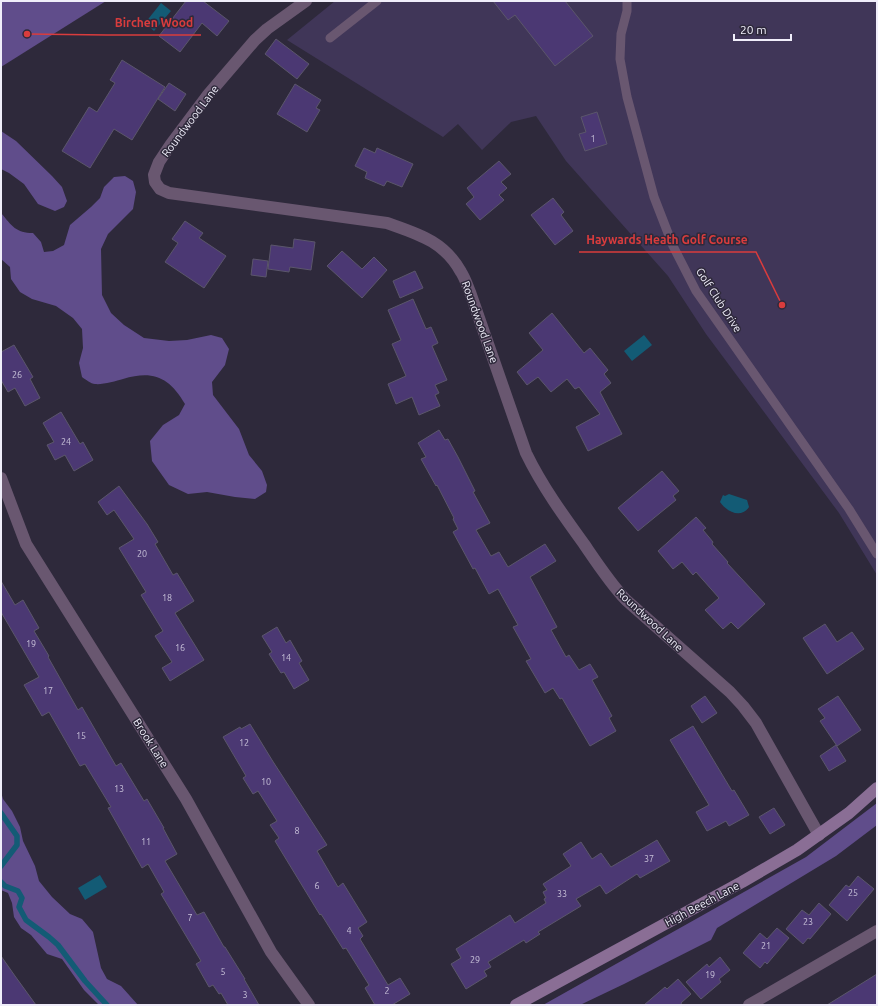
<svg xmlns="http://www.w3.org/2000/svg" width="878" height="1006" font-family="Ubuntu,sans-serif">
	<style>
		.green { fill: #403658 }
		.forest { fill: #604d8b }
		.water { fill: #135b75 }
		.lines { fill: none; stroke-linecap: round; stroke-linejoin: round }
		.stream { stroke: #135b75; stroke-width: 5.5 }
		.building { fill: #4b3873; stroke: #5b566b }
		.lane { stroke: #695770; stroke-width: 9 }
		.street { stroke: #695770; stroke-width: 12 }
		.secondary { stroke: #8a6e95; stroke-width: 12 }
		.labels { text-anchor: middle; stroke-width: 3; stroke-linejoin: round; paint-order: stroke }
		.number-label { font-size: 9px; fill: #c7c0d8 }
		.street-label { font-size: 11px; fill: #f0eefa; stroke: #2e293b }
		.leader { fill: none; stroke: #d93c3d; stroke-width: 1.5 }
		.callout-dot { fill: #d93c3d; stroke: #2e293b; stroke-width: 1.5 }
		.callout-label { font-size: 12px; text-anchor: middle; font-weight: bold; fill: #d93c3d; stroke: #2e293b; stroke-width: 3; stroke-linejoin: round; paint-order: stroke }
	</style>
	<rect width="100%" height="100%" fill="#2e293b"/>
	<path class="green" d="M335 1H877V575L839 513 706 334 668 276 566 161 536 116 511 122 482 150 458 124 443 137 287 40Z"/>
	<g class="forest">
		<path d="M1 1H106L1 67Z"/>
		<path d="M1 131 16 141 52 176 62 187 67 201 64 207 55 211 38 204 24 184 9 173 1 169Z"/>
		<path d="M125 176 133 181 136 192 133 209 108 234 101 249 102 295 111 313 124 325 144 338 169 341 187 340 211 335 222 338 229 349 225 365 212 382 213 395 239 429 249 455 262 471 267 485 266 492 255 499 235 497 207 492 188 494 169 485 152 461 150 441 163 425 179 415 185 404C169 377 153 370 123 379 116 381 102 385 95 384 91 384 85 379 82 377L79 363 83 348 82 329 73 318 56 306 32 299 20 292 11 279 10 267 1 259V213C12 226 16 233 33 233L41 242 44 252 53 251 64 245 70 225 91 207 100 198 104 187 114 177Z"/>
		<path d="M1 792 3 799 12 811 20 827 23 841 35 866 39 881 52 897 70 914 82 919 93 932 101 968 107 979 121 986 138 1005H99L84 990 62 959 47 954 31 935 21 928 14 917 12 903 8 893 1 890Z"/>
		<path d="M877 803V825L836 856 717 928 711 940 624 984 580 1005H543L806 857Z"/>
	</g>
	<g class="water">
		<path d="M161 3 171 11 154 31 145 23Z"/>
		<path d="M644 335 652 345 632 361 624 351Z"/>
		<path d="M729 494 747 500 749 507C741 519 727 512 720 502L723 495 725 496Z"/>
		<path d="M100 875 107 887 85 900 78 888Z"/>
	</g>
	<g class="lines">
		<g class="stream">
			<path d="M1 813 17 836V845L1 866"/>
			<path d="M1 882 5 886 18 891 22 898 19 907 26 920 49 937 58 945 85 981 107 1005"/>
		</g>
	</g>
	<g class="building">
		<path d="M186 1H203L229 21 217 36 202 23 180 52 159 36Z"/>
		<path d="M493 1H565L593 36 555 66 515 15 508 20Z"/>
		<path d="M276 39 309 64 297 79 265 54Z"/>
		<path d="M122 60 165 87 132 140 114 129 90 168 62 151 89 107 97 112 115 83 110 80Z"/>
		<path d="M169 83 186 94 175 111 158 99Z"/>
		<path d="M295 84 321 100 316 108 320 110 307 132 277 114Z"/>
		<path d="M597 112 607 144 585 151 579 134 586 132 581 117Z"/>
		<path d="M364 148 375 153 377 148 413 164 402 187 387 181 384 186 365 178 367 172 355 166Z"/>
		<path d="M499 161 511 174 501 182 507 188 499 195 504 200 480 220 466 204 474 197 467 188Z"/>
		<path d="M553 198 564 212 561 215 573 231 555 245 531 215Z"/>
		<path d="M185 221 203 233 199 238 226 256 204 288 165 262 178 243 172 239Z"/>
		<path d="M294 239 315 242 311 270 290 267 289 272 268 269 271 245 293 248Z"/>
		<path d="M342 251 362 269 374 257 387 270 362 298 327 266Z"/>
		<path d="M253 259 268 261 266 277 251 275Z"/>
		<path d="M415 271 423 288 400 298 393 281Z"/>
		<path d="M413 299 426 329 431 327 438 343 432 346 447 380 435 385 439 393 435 395 440 406 419 415 412 397 396 404 388 384 406 376 392 344 401 340 388 310Z"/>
		<path d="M552 313 584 353 590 348 608 370 604 374 611 383 600 392 622 434 588 451 576 427 600 414 579 387 575 389 567 379 551 392 538 377 527 385 517 372 543 350 529 333Z"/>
		<path d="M14 345 33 377 30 379 40 398 25 406 15 388 8 392 1 380V352Z"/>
		<path d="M61 412 80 444 83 442 93 460 74 471 65 455 55 460 47 445 54 442 43 423Z"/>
		<path d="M439 430 445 440 448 439 458 457 475 491 473 492 490 523 476 530 491 556 499 552 508 567 545 544 556 561 530 577 557 627 551 630 566 657 569 655 579 670 590 664 598 677 592 680 612 716 609 718 616 731 590 746 562 698 560 699 553 688 545 693 526 661 531 659 513 627 518 625 498 589 489 594 475 568 473 569 453 532 458 529 453 519 454 518 437 485 436 486 421 459 426 457 418 443Z"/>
		<path d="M662 471 679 491 673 496 676 500 638 531 618 508Z"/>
		<path d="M119 486 147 524 158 542 155 544 173 575 177 573 194 601 175 613 204 660 170 681 162 668 172 662 155 636 163 631 141 595 146 592 119 548 134 539 114 510 107 515 98 502Z"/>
		<path d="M696 517 706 528 703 530 713 542 712 544 728 562 727 563 765 604 738 629 731 622 723 629 705 610 719 598 696 572 693 575 682 562 673 569 658 551Z"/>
		<path d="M1 581 15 605 23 600 39 628 34 631 49 656 48 657 78 710 82 707 116 766 121 763 144 801 147 799 164 828H163L177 854 165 861 197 915 204 912 224 947H225L245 979H244L259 1005H228L221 993 219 994 213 985 209 987 196 964 201 961 161 894 164 892 148 864 142 868 108 808 111 807 85 764 80 766 49 712 42 716 24 685 39 677 1 612Z"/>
		<path d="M825 624 837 642 852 632 864 649 827 674 803 638Z"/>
		<path d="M277 627 286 643 290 640 302 661 299 663 309 680 294 689 284 672 281 673 269 654 272 652 262 636Z"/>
		<path d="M705 696 717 713 702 723 691 706Z"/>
		<path d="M838 696 861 730 837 746 820 721 825 718 818 709Z"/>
		<path d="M250 724 272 760 327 845 317 851 338 887 343 883 367 922 358 928 363 936 360 939 388 985 400 978 410 994 392 1005H375L365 988 369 985 346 948 343 949 321 914 320 915 275 841 279 838 270 825 277 821 258 791 253 794 243 778 246 776 223 737 240 727 241 729Z"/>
		<path d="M693 726 732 791 734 790 749 815 729 826 726 821 707 831 696 812 709 805 670 740Z"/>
		<path d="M836 745 846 761 829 771 820 756Z"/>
		<path d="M774 808 785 825 770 834 759 817Z"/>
		<path d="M657 840 670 861 640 878 637 874 606 894 600 885 576 899 581 906 538 932 540 934 526 943 524 940 488 962 491 967 484 971 487 976 466 989 451 964 461 958 456 949 510 915 515 923 546 903 544 899 546 898 543 892 547 890 543 884 571 866 563 854 581 842 592 859 601 853 611 867Z"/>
		<path d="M858 876 874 889 847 921 829 905 846 885 849 887Z"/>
		<path d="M819 903 831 914 810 939 808 938 803 944 786 929 802 910 809 915Z"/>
		<path d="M777 928 789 938 767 964 765 962 760 968 743 953 760 933 767 939Z"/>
		<path d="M1 956 15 976 36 1005H1Z"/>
		<path d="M720 957 730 970 719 979 721 982 701 999 686 982 707 964 709 967Z"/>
		<path d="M877 974V1005H827Z"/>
		<path d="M678 979 691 994 681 1003 682 1005H644L665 987 667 989Z"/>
	</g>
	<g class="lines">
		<g class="lane">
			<path d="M627 1V11L621 34 620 59 627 97 654 197 673 246 696 291 849 509 877 554"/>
			<path d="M330 38 377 1"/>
		</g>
		<g class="street">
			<path d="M306 1 267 29 255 40 207 96 171 144 159 162 154 175 155 182 160 189 169 193 387 223C418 234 444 241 461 272 465 278 467 285 470 292L526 453C542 486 563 515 584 544 597 563 610 583 626 600L730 692 743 706 756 723 819 835"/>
			<path d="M1 478 26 544 186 799 271 952 309 1005"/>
			<path d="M749 1005 877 931"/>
		</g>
		<path class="secondary" d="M516 1005 742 882 797 850 849 813 877 788"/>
	</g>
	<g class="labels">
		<g class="number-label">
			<text x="593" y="142">1</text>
			<text x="17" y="378">26</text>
			<text x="66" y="445">24</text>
			<text x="142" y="557">20</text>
			<text x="167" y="601">18</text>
			<text x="31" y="647">19</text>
			<text x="180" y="651">16</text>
			<text x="286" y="661">14</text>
			<text x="48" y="694">17</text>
			<text x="81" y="739">15</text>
			<text x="244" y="746">12</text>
			<text x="266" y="785">10</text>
			<text x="119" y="792">13</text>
			<text x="297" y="834">8</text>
			<text x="146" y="845">11</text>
			<text x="649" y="862">37</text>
			<text x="317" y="889">6</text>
			<text x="853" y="896">25</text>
			<text x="562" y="897">33</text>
			<text x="190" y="921">7</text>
			<text x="808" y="925">23</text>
			<text x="349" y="934">4</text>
			<text x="766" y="949">21</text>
			<text x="475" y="963">29</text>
			<text x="223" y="975">5</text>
			<text x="710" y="978">19</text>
			<text x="387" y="994">2</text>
			<text x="245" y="998">3</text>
		</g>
		<g class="street-label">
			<text transform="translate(190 121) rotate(-53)" y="4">Roundwood Lane</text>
			<text transform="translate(719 300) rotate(57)" y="4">Golf Club Drive</text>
			<text transform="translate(480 322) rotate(70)" y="4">Roundwood Lane</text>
			<text transform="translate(650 620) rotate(43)" y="4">Roundwood Lane</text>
			<text transform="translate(151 743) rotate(58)" y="4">Brook Lane</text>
			<text transform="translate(702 904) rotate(-28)" y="4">High Beech Lane</text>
		</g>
	</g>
	<path class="leader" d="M27 34L107 35H201M782 305L756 252H579"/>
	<g class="callout-dot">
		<circle cx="27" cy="34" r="4"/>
		<circle cx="782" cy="305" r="4"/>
	</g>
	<g class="callout-label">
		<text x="154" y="27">Birchen Wood</text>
		<text x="667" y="244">Haywards Heath Golf Course</text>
	</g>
	<rect width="878" height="1006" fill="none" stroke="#f0eefa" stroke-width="4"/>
	<path d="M734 34v6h57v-6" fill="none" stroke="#f0eefa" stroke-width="2"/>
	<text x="740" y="34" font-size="12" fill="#f0eefa" stroke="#2e293b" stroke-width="3" paint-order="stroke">20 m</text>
</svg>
